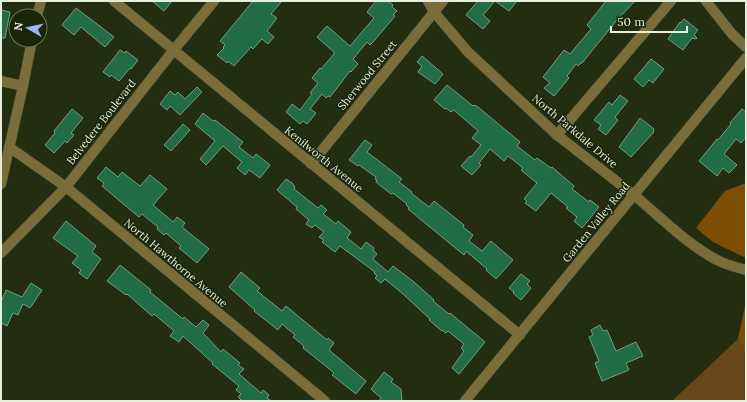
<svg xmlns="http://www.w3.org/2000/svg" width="747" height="402" font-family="Lora,serif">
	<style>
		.green { fill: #6a471b }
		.forest { fill: #7e4e05 }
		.building { fill: #206d43; stroke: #799b84 }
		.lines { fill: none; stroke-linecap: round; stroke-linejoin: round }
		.minor-casing { stroke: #3e492d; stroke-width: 11 }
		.tertiary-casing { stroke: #3e492d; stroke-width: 11 }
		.minor { stroke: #796e3a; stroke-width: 10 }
		.tertiary { stroke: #796e3a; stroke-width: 10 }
		.labels { text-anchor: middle; stroke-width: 3; stroke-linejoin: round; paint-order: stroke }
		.street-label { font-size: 11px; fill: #e6eedc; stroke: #1a2407 }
	</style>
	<rect width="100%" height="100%" fill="#232e11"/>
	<path class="green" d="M738 339 746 352V401H672Z"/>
	<g class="forest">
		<path d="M746 183V258L713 242 696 228 725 191Z"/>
		<path d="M746 301V352L738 339Z"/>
	</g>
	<g class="building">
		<path d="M152 1H172L164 11Z"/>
		<path d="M253 1H282L271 14 277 18 267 31 274 37 268 44 262 39 253 49 251 47 234 66 228 61 227 63 217 55 224 48 223 47 225 45 220 41Z"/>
		<path d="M376 1H388L393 5 392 7 397 11 393 15 395 16 374 41 370 45 367 42 353 59 358 64 351 72 350 71 330 97 328 96 326 98 322 94 310 109 316 113 307 124 303 121 300 124 286 112 292 104 300 110 312 94 310 93 318 83 312 78 320 68 321 69 334 54V52L317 37 327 26 350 46 374 18 367 12Z"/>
		<path d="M478 1H495L483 15 490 21 483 29 466 15Z"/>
		<path d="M495 1H517L509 11Z"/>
		<path d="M606 1H635L617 20 582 63H581L578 66 576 64 567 76 569 78 554 96 544 88 550 83 543 77 564 50 570 54 591 29 587 25Z"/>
		<path d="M76 8 114 37 105 47 81 27 74 35 62 25Z"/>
		<path d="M1 10 10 12 5 38H1Z"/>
		<path d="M684 19 698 30 694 35 697 38 696 39 692 38 683 50 668 39 680 22 681 23Z"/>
		<path d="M120 50 125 53 126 51 138 60 131 69 130 68 119 81 111 75 110 77 103 72Z"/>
		<path d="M422 56 443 74 435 84 418 72 422 66 417 62Z"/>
		<path d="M651 59 664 69 653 83 649 80 643 87 634 79Z"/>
		<path d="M447 85 473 106 474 105 478 107 520 142 517 146 535 160 537 158 551 168 552 167 574 186 572 189 589 202 590 200 599 207 582 228 574 221 577 217 566 208 568 207 551 193 536 211 525 203 527 201 524 199 537 183 521 170 523 168 508 156 504 161 490 149 479 163 481 165 472 175 461 166 470 156 471 157 481 145 472 138 478 131 454 110 451 112 446 108 445 109 434 100Z"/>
		<path d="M197 87 202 92 180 115 170 106 167 110 160 104 170 91 175 95 178 92 185 99Z"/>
		<path d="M620 95 628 101 615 117 618 120 606 135 598 129 601 125 594 120 609 102 612 105Z"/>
		<path d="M72 109 83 118 71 133 74 135 67 143 65 141 54 153 45 145 55 133 54 131Z"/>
		<path d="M742 109 746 112V137L741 143 736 139 724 154 737 165 729 173 723 168 717 176 699 161 717 139 718 140 731 124 730 123Z"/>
		<path d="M203 113 213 121 215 120 243 142 239 147 253 158 256 154 270 165 260 178 249 170 245 175 237 168 242 162 223 146 206 165 200 159 215 141 195 124Z"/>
		<path d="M640 118 654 129 653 131 654 132 631 157 619 147Z"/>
		<path d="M183 124 190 130 171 151 164 145Z"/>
		<path d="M365 140 372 145 367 152 402 179 399 182 412 192 411 193 429 207 434 201 464 225 463 227 473 235 469 241 482 251 491 241 513 260 496 279 486 270 487 269 466 251 464 255 408 209 409 208 406 205 407 204 393 193 391 194 376 182 377 180 375 179 376 177 359 165 358 166 349 160Z"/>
		<path d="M106 167 118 177 122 172 140 186 150 175 167 189 153 205 173 222 177 217 185 223 182 227 209 249 197 263 179 248 181 246 166 233 164 235 157 229 158 227 142 214 139 217 102 186 104 183 97 178Z"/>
		<path d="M286 179 292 183 295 187 294 189 318 208 321 205 327 210 323 214 336 224 338 221 351 232 347 238 361 249 366 242 374 248 373 250 377 254 373 259 388 272 393 266 414 282 434 300 433 301 449 314 450 313 485 342 459 374 452 368 464 351 461 348 464 344 448 331 446 333 442 330V331L429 320 430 319 403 294 385 279 381 283 375 278 377 276 374 273 375 272 340 246 335 252 322 242 324 240 319 237 324 232 315 225 312 228 306 224 309 220 296 209 297 207 277 190Z"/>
		<path d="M66 221 96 246 92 252 101 259 87 279 79 273 81 270 72 263 78 256 53 238Z"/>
		<path d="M120 265 151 290 150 292 183 319 184 317 196 327 203 320 209 325 203 333 221 352 223 349 240 363 238 365 244 369 239 374 261 393 263 390 269 395 267 398 271 401H242L238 397 241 394 236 390 239 386 212 364 213 363 183 336 179 342 170 336 174 331 154 314 152 316 127 294 126 295 107 281Z"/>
		<path d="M241 272 260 288 257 291 282 311 286 306 327 340 328 338 334 343 329 350 366 381 356 394 332 375 334 373 327 367 303 348 304 346 293 337 295 335 282 324 278 330 254 311 255 310 229 287Z"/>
		<path d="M521 274 530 281 527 284 531 288 521 300 513 293 514 292 509 288Z"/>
		<path d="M31 283 42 290 30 308 23 304 18 315 13 313 7 326 1 323V302L6 290 22 297Z"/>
		<path d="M600 325 603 331 607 330 616 351 636 342 643 356 626 363 629 370 602 381 595 363 599 361 589 337 593 335 591 330Z"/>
		<path d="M384 372 393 379 391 382 401 389 402 401H379L381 398 371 389Z"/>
	</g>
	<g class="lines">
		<g class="minor-casing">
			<g id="minor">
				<path d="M114 1 520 335"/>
				<path d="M706 1 732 34 746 47"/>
				<path d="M37 16 41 1"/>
				<path d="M1 81 23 86"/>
				<path d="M557 135 671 1"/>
				<path d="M9 147 66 187 325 401"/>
				<path d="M311 164 443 1"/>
				<path d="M1 184 23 86 32 40"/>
				<path d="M634 195C659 216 688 245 717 260 726 265 736 267 746 270"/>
				<path d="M1 253 66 187 173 51 214 1"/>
			</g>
		</g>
		<g class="tertiary-casing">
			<g id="tertiary">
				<path d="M428 1 434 12 468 52 557 135 634 195"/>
				<path d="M465 401 746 58"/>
			</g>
		</g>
		<use href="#minor" class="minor"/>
		<use href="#tertiary" class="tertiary"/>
	</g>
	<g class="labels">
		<g class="street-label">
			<text transform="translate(367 75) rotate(-51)" y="4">Sherwood Street</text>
			<text transform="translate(101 122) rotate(-52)" y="4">Belvedere Boulevard</text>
			<text transform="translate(575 131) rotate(40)" y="4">North Parkdale Drive</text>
			<text transform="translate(324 159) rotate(39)" y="4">Kenilworth Avenue</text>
			<text transform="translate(596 222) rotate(-51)" y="4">Garden Valley Road</text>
			<text transform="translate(176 263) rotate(40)" y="4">North Hawthorne Avenue</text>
		</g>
	</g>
	<rect width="747" height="402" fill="none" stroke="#e6eedc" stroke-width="4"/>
	<g transform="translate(28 28) rotate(279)"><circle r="19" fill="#1a2407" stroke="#6c755c"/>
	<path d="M0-3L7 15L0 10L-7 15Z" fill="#9db4fd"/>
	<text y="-6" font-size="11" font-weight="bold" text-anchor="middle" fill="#e6eedc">N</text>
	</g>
	<path d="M611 26v6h76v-6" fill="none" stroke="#e6eedc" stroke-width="2"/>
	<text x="617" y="26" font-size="12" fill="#e6eedc" stroke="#1a2407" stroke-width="3" paint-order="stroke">50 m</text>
</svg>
